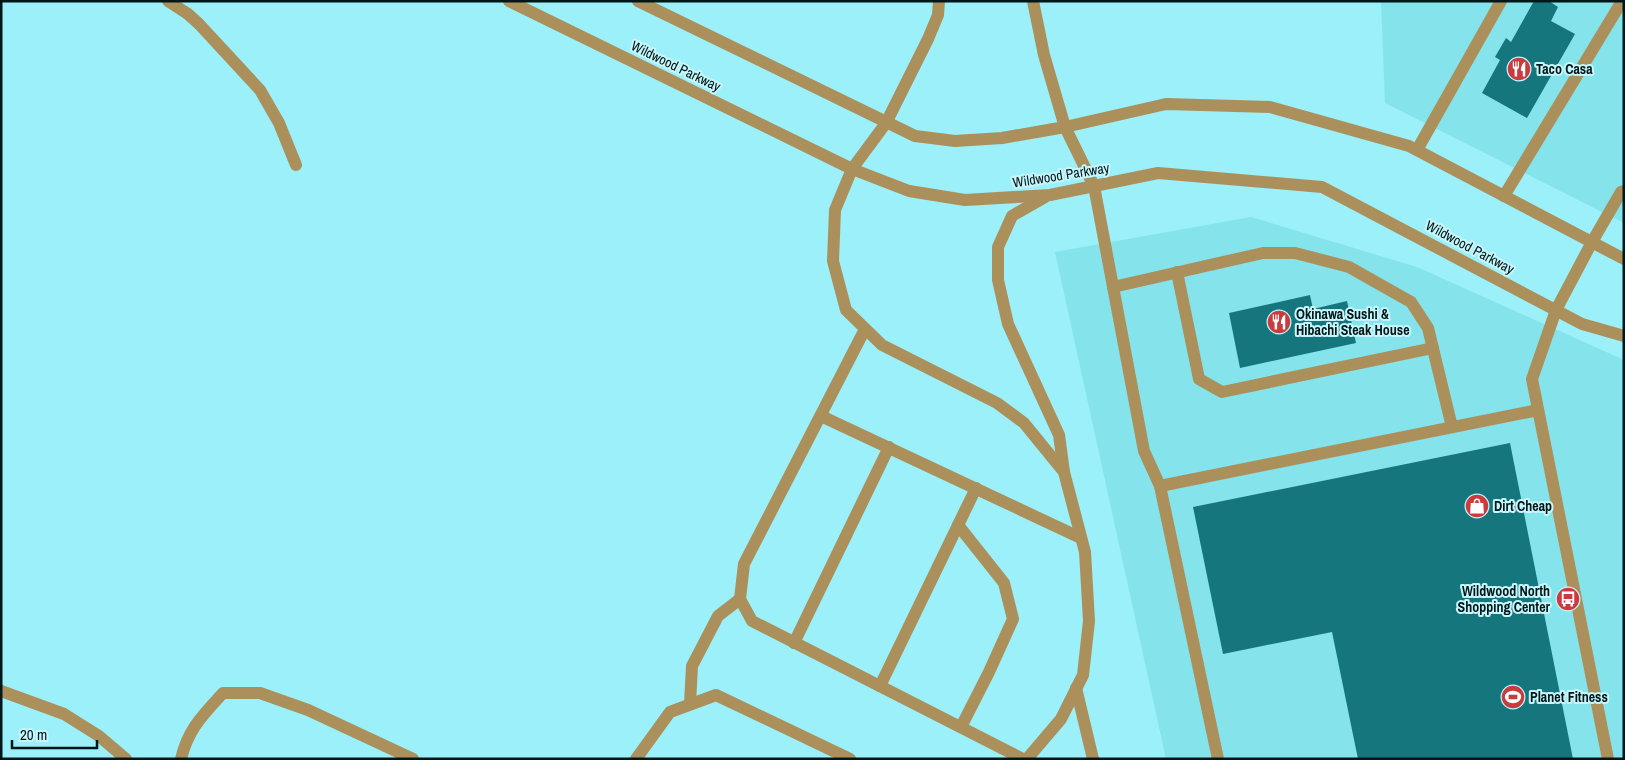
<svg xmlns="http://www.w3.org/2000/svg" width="1625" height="760" font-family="'Archivo Narrow',sans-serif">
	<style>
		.built { fill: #84e3eb }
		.building { fill: #15767e }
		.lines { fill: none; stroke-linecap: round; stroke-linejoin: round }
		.minor { stroke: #ab905b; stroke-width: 12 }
		.labels { text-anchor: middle; stroke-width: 4; stroke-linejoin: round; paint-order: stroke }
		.street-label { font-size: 14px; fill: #001719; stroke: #c7f7fc }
		.poi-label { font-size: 14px; font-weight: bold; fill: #001719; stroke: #c7f7fc; text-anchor: start }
	</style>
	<rect width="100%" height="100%" fill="#9bf0f9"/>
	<g class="built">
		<path d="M1381 1H1624V223L1385 103Z"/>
		<path d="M1251 217 1417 267 1624 360V759H1166L1055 252Z"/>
	</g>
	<g class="building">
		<path d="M1534 1H1549L1558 7 1551 21 1575 34 1527 118 1482 93 1500 60 1495 57 1506 38 1511 42Z"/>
		<path d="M1310 295 1313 309 1347 301 1356 343 1240 368 1229 313Z"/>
		<path d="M1510 443 1573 759H1358L1332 632 1223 654 1193 507Z"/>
	</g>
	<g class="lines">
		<g class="minor">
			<path d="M168 1 188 14 199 24 260 90 279 123 296 165"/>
			<path d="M509 1 852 169 909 191 965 200 1050 195 1158 173 1322 187 1582 324 1624 336"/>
			<path d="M638 1 915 136 955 141 1002 138 1065 127 1166 104 1270 107 1409 146 1624 259"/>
			<path d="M939 1 938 15 928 39 886 123 852 169 835 210 833 261 846 310 882 345 997 403 1024 423 1064 472 1085 552 1089 621 1083 675 1061 719 1027 759"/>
			<path d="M1033 1 1044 55 1065 127 1094 186 1144 451 1160 486 1538 410"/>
			<path d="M1417 150 1501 1"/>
			<path d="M1504 196 1622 1"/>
			<path d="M1045 197 1012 216 998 247V280L1008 324 1059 435 1064 472"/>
			<path d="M1177 272 1199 379 1222 392 1433 348"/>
			<path d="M1113 287 1263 253H1295L1349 267 1411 302 1428 328 1452 427"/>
			<path d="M865 329 744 564 740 599 752 621 1023 759"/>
			<path d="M821 416 1081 538"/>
			<path d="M1160 486 1218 759"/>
			<path d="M958 525 1004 583 1013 619 989 672 961 727"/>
			<path d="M794 643 889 447"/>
			<path d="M880 686 976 488"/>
			<path d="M1076 688 1093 759"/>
			<path d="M1 691 64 714 99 736 126 759"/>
			<path d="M690 704 692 666 718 616 740 599"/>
			<path d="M181 759C188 729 203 715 223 693H260L308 710 413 759"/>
			<path d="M636 759 670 712 716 695 850 759"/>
			<path d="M1608 759 1532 379 1556 310 1592 242 1621 192 1624 191"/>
		</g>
	</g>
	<defs>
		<g id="restaurant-disc" transform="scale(1.25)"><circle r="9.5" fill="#ca3b3e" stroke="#c7f7fc"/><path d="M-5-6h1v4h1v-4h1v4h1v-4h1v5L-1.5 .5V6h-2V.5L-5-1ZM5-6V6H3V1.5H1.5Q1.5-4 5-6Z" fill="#fff"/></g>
		<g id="shop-disc" transform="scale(1.25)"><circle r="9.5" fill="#ca3b3e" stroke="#c7f7fc"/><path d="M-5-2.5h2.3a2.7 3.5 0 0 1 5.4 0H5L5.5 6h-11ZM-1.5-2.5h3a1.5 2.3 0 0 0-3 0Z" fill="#fff"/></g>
		<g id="bus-disc" transform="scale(1.25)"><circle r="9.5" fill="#ca3b3e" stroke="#c7f7fc"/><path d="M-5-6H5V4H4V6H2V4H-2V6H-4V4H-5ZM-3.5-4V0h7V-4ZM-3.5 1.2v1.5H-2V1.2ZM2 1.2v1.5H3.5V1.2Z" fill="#fff"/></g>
		<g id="stadium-disc" transform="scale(1.25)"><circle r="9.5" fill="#ca3b3e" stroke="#c7f7fc"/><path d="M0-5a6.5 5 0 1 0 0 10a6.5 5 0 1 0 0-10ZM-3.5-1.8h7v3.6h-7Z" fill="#fff"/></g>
	</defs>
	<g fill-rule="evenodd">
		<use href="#restaurant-disc" x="1519" y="69"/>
		<use href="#restaurant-disc" x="1279" y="322"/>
		<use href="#shop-disc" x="1477" y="506"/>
		<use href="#bus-disc" x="1568" y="599"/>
		<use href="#stadium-disc" x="1513" y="697"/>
	</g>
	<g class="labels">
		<g class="street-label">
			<text transform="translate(676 66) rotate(26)" y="5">Wildwood Parkway</text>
			<text transform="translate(1061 175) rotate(-9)" y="5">Wildwood Parkway</text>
			<text transform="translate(1470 247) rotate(28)" y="5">Wildwood Parkway</text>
		</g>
		<g class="poi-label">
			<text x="1536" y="74">Taco Casa</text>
			<text x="1296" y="319">Okinawa Sushi &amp;<tspan x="1296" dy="16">Hibachi Steak House</tspan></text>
			<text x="1494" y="511">Dirt Cheap</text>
			<text x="1550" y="596" text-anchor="end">Wildwood North<tspan x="1550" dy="16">Shopping Center</tspan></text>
			<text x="1530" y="702">Planet Fitness</text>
		</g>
	</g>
	<rect width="1625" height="760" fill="none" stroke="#001719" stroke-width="5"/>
	<path d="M12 740v8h85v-8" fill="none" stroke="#001719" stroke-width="2.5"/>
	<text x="20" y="740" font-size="15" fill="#001719" stroke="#c7f7fc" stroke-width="4" paint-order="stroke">20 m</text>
</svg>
